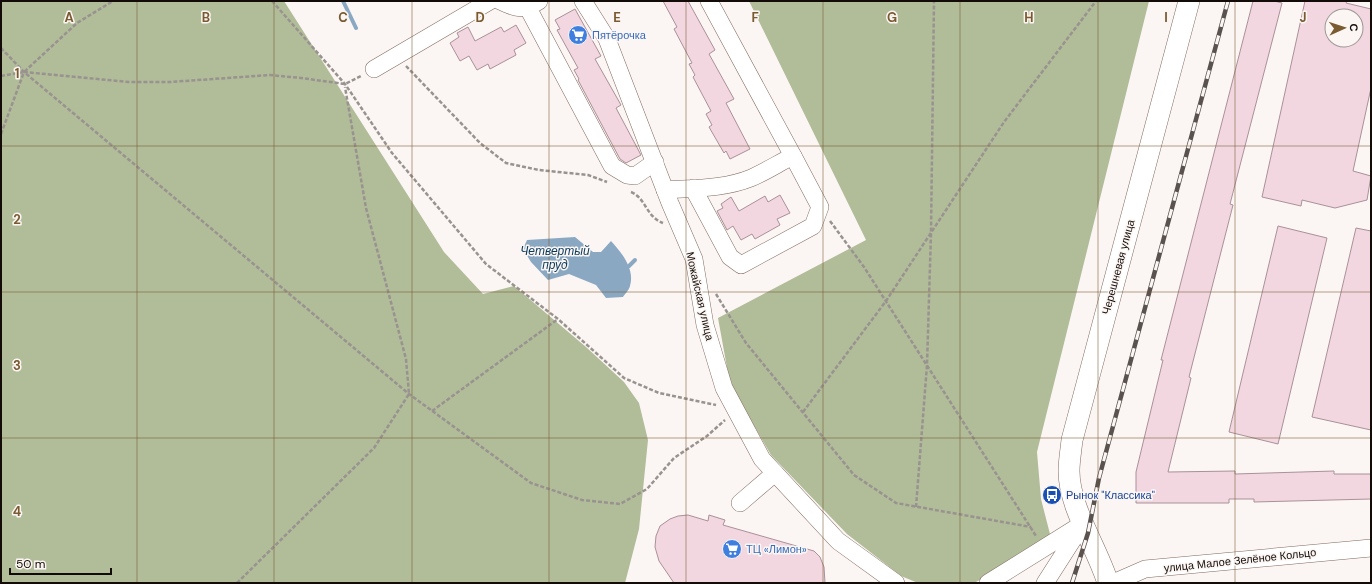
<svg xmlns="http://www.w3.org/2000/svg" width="1372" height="584" font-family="'DM Sans',sans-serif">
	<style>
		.forest { fill: #b1bc99 }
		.water { fill: #8ba8c3 }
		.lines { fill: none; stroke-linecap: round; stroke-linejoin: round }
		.stream { stroke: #8ba8c3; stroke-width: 4 }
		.building { fill: #f2d7e0; stroke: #aa9099; fill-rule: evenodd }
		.minor-casing { stroke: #816a60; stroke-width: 18 }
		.major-casing { stroke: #816a60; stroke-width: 22 }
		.path { stroke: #999390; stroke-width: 2.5; stroke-dasharray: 4 2; stroke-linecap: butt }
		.minor { stroke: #fff; stroke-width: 17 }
		.major { stroke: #fff; stroke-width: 21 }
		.rail-casing { stroke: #59524f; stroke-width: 4.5 }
		.rail { stroke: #fbf6f3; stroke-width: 3; stroke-dasharray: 9; stroke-linecap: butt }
		.grid { fill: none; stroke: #7a5a30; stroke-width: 1; stroke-opacity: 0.55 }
		.labels { text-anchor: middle; stroke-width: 3; stroke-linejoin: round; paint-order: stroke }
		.shop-label { font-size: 11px; fill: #366cbe; stroke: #fbf6f3; text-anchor: start }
		.street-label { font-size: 11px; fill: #130b08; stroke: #fbf6f3 }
		.transit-label { font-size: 11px; fill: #164399; stroke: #fbf6f3; text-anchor: start }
		.water-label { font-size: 12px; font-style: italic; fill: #09395e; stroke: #fbf6f3 }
		.grid-label { font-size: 13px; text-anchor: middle; font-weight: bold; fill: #7a5a30; stroke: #fbf6f3; stroke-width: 3; stroke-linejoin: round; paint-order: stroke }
	</style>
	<rect width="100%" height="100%" fill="#fbf6f3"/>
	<g class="forest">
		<path d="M1 1H284L444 252 483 294 514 286 586 347 624 382 639 403 648 440 639 529 625 583H1Z"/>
		<path d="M749 1H1149L1037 452 1041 499 1051 538 1004 567 974 583H918L901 576 847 534 771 455 730 384 718 318 866 240Z"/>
	</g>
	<path class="water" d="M575 237 593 252H601L611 241C622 253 635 269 630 286 629 290 625 294 623 297L606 298 596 285 569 274 548 280 531 262 523 249 527 240Z"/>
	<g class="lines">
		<g class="stream">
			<path d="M343 1 356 28"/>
			<path d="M629 266 635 260"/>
		</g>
	</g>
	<g class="building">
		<path d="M663 1H688L715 50 709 54 734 99 726 103 750 149 730 159 726 151 724 153 709 127 712 125 706 114 711 111 693 77 695 75 689 64 692 63 674 29 677 27Z"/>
		<path d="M1253 1H1274L1282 3 1230 204 1233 205 1189 377 1191 378 1168 472 1235 471V474L1334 471V474H1371V499L1254 502V499H1229V503H1136V472L1163 360H1161Z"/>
		<path d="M1305 1H1347L1346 3 1371 9V88L1353 171 1371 176 1367 200 1335 208 1302 200 1301 206 1262 197ZM1332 16H1356V40H1332Z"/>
		<path d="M575 9 601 56 595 59 621 105 616 108 641 155 626 163 620 159 578 80 579 79 574 70 578 68 557 30 560 29 555 20Z"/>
		<path d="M516 25 526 43 514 50 516 55 490 69 488 64 477 70 469 56 460 61 450 43 459 37 457 33 468 27 475 41 501 27 504 32Z"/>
		<path d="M780 195 790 213 777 219 780 225 755 239 752 234 741 240 733 226 727 230 717 211 723 208 721 204 731 197 739 211 765 196 768 202Z"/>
		<path d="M1278 226 1327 238 1278 444 1229 432Z"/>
		<path d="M1356 228 1371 231V430L1312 417Z"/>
		<path d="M688 515 708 521 709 515 725 520 723 525 814 551 820 557 824 567 825 583H674L659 561 655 547 656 536 660 526 670 519 678 516Z"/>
	</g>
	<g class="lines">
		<g class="minor-casing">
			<g id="minor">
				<path d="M500 1C516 9 524 11 539 1"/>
				<path d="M583 1 607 39 670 203 694 259 705 325 724 388 762 459 838 541 896 583"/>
				<path d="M709 1 793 156"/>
				<path d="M528 8 612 166 627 175 635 176 655 162"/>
				<path d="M374 69 490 1"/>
				<path d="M665 190C693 188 724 189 751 178 765 172 779 163 793 156L820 207 813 226 741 265 730 257 693 188"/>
				<path d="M740 503 775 473"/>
				<path d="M988 583 1084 523"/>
				<path d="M1045 583 1079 530"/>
				<path d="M1113 583 1145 569 1371 548"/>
			</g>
		</g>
		<g class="major-casing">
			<path id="major" d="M1108 583C1097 547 1069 508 1069 471 1069 461 1071 450 1072 440L1189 1"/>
		</g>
		<g class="path">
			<path d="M272 1 345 84 392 153 486 264 558 319 624 378 659 393 716 405"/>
			<path d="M1 48 24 72 409 394 531 483 582 500 620 504 647 489 674 458 707 436 725 420"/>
			<path d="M406 66 480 143 506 163 539 170 588 175 607 182"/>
			<path d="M1 76 24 72 77 23 113 1"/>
			<path d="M1 134 24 72 129 82H170L270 75 301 78 345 84 361 76"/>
			<path d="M631 192C646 198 646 217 663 223"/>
			<path d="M830 221 864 267 1036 536"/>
			<path d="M716 294 746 343 854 475 896 503 1031 527"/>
			<path d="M432 411 558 319"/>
			<path d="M803 412 886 301 1004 122 1096 1"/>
			<path d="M916 507 927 365 931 233 934 1"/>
			<path d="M237 583 374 448 409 394 406 359 366 208 345 87"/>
		</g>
		<use href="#minor" class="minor"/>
		<use href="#major" class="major"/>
		<g class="rail-casing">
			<path id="rail" d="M1072 583 1088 533 1099 478 1228 1"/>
		</g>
		<use href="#rail" class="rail"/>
	</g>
	<path class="grid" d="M137 1V583M274 1V583M412 1V583M549 1V583M686 1V583M823 1V583M960 1V583M1098 1V583M1235 1V583M1 146H1371M1 292H1371M1 438H1371"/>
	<defs>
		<g id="supermarket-disc" transform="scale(1)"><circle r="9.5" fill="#3f7fe0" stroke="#fbf6f3"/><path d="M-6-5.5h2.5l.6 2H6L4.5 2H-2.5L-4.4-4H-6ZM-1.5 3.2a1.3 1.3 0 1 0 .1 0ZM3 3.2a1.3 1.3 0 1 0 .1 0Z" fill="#fff"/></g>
		<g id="bus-disc" transform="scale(1)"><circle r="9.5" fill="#1a4fb4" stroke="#fbf6f3"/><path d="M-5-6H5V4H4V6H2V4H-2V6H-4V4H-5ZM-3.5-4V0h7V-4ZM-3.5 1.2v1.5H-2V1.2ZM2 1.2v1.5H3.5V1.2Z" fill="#fff"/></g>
	</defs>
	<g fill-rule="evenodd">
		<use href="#supermarket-disc" x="578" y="35"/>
		<use href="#bus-disc" x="1052" y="495"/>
		<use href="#supermarket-disc" x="732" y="549"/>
	</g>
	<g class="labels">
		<g class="shop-label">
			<text x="592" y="39">Пятёрочка</text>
			<text x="746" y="553">ТЦ «Лимон»</text>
		</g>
		<g class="street-label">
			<text transform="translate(1118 267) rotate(-75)" y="4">Черешневая улица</text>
			<text transform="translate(700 296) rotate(77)" y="4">Можайская улица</text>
			<text transform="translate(1240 560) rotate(-6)" y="4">улица Малое Зелёное Кольцо</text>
		</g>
		<g class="transit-label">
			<text x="1066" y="499">Рынок "Классика"</text>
		</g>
		<g class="water-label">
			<text x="555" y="255">Четвертый<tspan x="555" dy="14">пруд</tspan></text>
		</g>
	</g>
	<g class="grid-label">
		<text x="69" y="22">A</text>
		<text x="206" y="22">B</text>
		<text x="343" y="22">C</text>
		<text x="480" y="22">D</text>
		<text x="617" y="22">E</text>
		<text x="755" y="22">F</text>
		<text x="892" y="22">G</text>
		<text x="1029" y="22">H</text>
		<text x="1166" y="22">I</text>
		<text x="1303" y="22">J</text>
		<text x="17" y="78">1</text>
		<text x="17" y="224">2</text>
		<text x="17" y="370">3</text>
		<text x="17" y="516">4</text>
	</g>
	<rect width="1372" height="584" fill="none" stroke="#130b08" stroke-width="4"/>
	<g transform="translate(1344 28) rotate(87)"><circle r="19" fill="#fbf6f3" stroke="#9e9895"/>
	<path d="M0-3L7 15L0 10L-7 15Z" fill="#7a5a30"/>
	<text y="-6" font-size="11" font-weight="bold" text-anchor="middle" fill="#130b08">С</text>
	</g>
	<path d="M10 568v6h101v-6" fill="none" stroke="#130b08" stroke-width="2"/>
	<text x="16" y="568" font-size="12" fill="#130b08" stroke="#fbf6f3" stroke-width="3" paint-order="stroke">50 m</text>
</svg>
